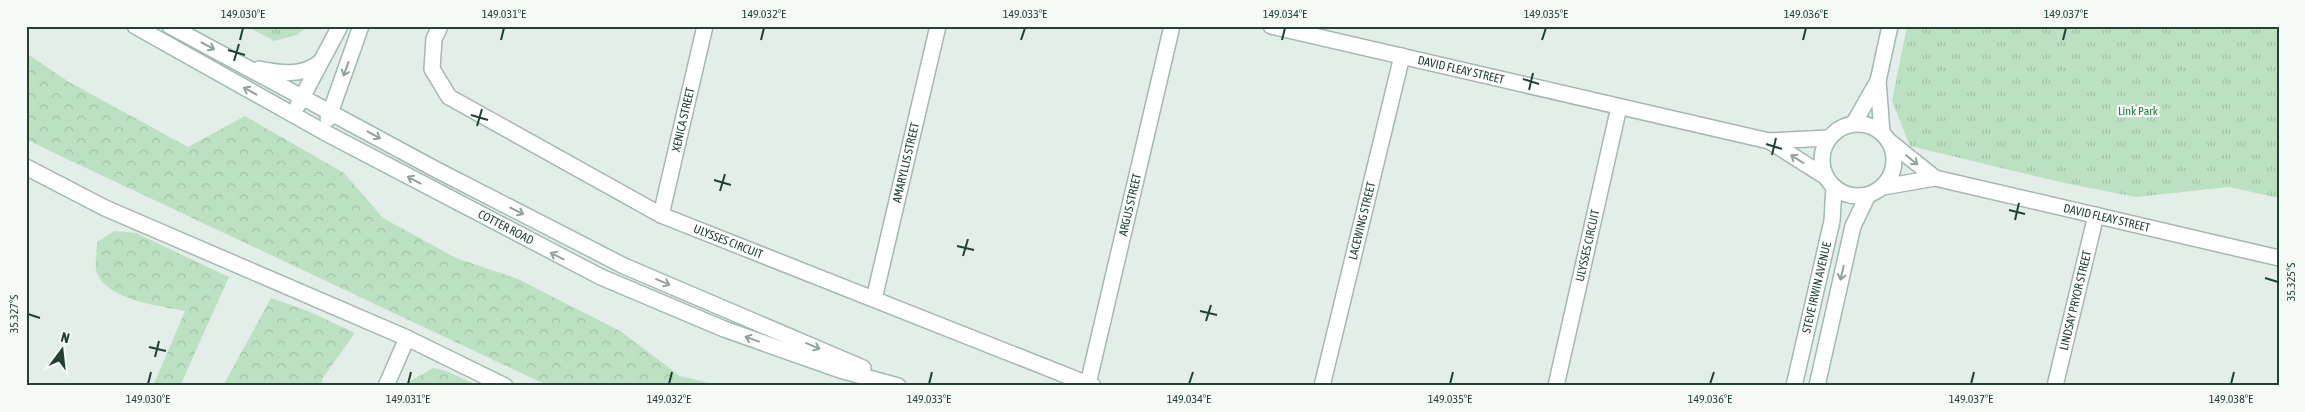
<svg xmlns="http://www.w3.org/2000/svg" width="2305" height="412" font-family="'Asap Condensed',sans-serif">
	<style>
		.grass { fill: url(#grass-tufts) }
		.forest { fill: url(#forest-crowns) }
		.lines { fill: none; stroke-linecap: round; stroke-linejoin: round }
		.street-casing { stroke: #a6b7af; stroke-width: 18 }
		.secondary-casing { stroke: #a1baaf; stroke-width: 18 }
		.street { stroke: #fff; stroke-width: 15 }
		.secondary { stroke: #fff; stroke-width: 15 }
		.oneway { stroke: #90a09a }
		.ticks { fill: none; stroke: #224135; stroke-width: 2 }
		.labels { text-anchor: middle; stroke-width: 4.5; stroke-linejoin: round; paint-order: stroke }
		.street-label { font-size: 12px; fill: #224135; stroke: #f5faf7 }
		.park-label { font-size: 12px; fill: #297a41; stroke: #f5faf7 }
		.neatline { fill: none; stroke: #224135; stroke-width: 2 }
		.ticks-label { font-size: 12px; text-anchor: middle; fill: #224135 }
	</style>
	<defs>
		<pattern id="grass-tufts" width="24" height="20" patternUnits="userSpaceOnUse" patternTransform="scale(1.25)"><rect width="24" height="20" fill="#bce0c2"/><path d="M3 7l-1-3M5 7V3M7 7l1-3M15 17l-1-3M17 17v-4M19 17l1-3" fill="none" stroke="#a1c1a7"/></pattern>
		<pattern id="forest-crowns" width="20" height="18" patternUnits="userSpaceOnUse" patternTransform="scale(1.25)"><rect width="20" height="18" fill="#bce0c2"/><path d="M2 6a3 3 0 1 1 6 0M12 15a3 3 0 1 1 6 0" fill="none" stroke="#a1c1a7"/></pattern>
	</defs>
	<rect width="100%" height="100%" fill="#e4eee8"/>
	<g class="grass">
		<path d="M247 26H308L297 35 274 41Z"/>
		<path d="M1907 26H2279V198L2229 187 2136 197 2064 183 1910 146 1892 101Z"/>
	</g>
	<g class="forest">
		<path d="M26 53 69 82 188 147 245 116 344 173 383 218 456 258 518 279 620 331 680 376 723 386H549L50 151 26 139Z"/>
		<path d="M114 231 136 233 229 277 180 386H153L185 311C160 306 104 300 96 270 95 262 97 250 97 242Z"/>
		<path d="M271 298 308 311 355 333 322 379 323 386H223Z"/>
		<path d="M433 368 446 371 479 386H406L407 383Z"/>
	</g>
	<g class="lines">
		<g class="street-casing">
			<g id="street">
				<path id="s1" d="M440 26 434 39 432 69 449 97 661 215 1093 386"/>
				<path id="s2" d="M1271 26 1769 141 1829 138"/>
				<path d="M1769 141 1826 177"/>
				<path d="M1889 141 1935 178"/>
				<path d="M26 167 105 208 407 338 505 386"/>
				<path id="s3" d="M1883 187 1935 178 2279 258"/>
				<path id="s4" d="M661 215 705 26"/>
				<path id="s5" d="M874 299 938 26"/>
				<path id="s6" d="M1088 384 1172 26"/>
				<path d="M386 386 407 338"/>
				<path id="s7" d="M1322 386 1402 56"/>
				<path id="s8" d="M1556 386 1619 107"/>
				<path id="s9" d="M2055 386 2096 215"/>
			</g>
		</g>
		<g class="secondary-casing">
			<g id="secondary">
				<path id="s10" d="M135 26 324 132 601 277 724 329 840 370 898 386"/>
				<path d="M170 26 435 169 624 266 863 368"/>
				<path d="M259 69C279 73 303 77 320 62"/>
				<path d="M1878 81 1882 132"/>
				<path d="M298 105 340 26"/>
				<path d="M328 119 361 26"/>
				<path d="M1854 123 1878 81 1890 26"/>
				<circle cx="1858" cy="160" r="36"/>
				<path id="s11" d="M1794 386 1832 221 1834 187"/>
				<path d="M1817 386 1853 226 1868 195"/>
			</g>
		</g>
		<use href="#street" class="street"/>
		<use href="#secondary" class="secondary"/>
	</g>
	<defs><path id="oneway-shaft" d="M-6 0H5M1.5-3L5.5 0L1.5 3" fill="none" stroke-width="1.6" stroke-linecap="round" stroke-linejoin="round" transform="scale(1.25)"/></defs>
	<g class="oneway">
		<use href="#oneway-shaft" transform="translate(208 46) rotate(28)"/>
		<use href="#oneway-shaft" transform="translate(346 69) rotate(110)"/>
		<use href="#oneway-shaft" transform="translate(250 91) rotate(-151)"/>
		<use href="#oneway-shaft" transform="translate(374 135) rotate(29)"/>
		<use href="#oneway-shaft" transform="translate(1797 159) rotate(-148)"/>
		<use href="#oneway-shaft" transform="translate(1912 160) rotate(39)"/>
		<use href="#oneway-shaft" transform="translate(414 180) rotate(-152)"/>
		<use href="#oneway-shaft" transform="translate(517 211) rotate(27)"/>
		<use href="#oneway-shaft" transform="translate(557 256) rotate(-153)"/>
		<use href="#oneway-shaft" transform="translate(1842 273) rotate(103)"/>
		<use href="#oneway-shaft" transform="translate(663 282) rotate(23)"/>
		<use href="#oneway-shaft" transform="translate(752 339) rotate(-160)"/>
		<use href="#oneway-shaft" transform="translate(813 346) rotate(23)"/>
	</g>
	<path class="ticks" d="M240 40 243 28M501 40 504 28M761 40 764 28M1021 40 1025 28M1282 40 1285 28M1542 40 1546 28M1803 40 1806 28M2063 40 2066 28M228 50 245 55M234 61 239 44M1523 79 1539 84M1529 90 1533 73M471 115 488 120M477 126 482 109M1766 144 1782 149M1772 155 1776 138M714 180 731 185M720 191 725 174M2009 210 2025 214M2015 220 2019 203M957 246 974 250M963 256 968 239M2265 278 2278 282M1200 311 1217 315M28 314 40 318M1206 321 1211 305M149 347 166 351M155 357 159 341M148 384 151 372M408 384 411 372M669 384 672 372M929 384 932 372M1189 384 1193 372M1450 384 1453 372M1710 384 1714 372M1971 384 1974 372M2231 384 2234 372"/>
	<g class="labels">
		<g class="street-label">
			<text dy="4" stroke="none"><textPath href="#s2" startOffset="195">DAVID FLEAY STREET</textPath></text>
			<text dy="4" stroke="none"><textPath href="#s4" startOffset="98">XENICA STREET</textPath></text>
			<text dy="4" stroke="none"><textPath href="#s5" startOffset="140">AMARYLLIS STREET</textPath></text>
			<text dy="4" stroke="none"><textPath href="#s6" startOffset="184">ARGUS STREET</textPath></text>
			<text dy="4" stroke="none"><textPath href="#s3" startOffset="229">DAVID FLEAY STREET</textPath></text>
			<text dy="4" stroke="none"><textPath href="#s7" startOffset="170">LACEWING STREET</textPath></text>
			<text dy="4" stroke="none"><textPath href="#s10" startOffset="422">COTTER ROAD</textPath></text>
			<text dy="4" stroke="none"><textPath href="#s1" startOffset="392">ULYSSES CIRCUIT</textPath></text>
			<text dy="4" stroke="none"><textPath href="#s8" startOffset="144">ULYSSES CIRCUIT</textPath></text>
			<text dy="4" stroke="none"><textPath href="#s11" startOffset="101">STEVE IRWIN AVENUE</textPath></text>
			<text dy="4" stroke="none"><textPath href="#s9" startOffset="88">LINDSAY PRYOR STREET</textPath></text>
		</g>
		<g class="park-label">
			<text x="2138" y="115">Link Park</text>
		</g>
	</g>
	<rect width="2305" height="412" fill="none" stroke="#f5faf7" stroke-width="55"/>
	<g transform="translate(62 350) rotate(15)" stroke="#f5faf7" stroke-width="4" paint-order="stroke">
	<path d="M0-4L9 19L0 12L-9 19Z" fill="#224135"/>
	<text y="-8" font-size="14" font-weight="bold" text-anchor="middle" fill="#224135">N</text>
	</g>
	<rect x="28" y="28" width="2250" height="356" class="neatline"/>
	<g class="ticks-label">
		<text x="243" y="18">149.030°E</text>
		<text x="504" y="18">149.031°E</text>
		<text x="764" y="18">149.032°E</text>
		<text x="1025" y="18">149.033°E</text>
		<text x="1285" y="18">149.034°E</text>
		<text x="1546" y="18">149.035°E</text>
		<text x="1806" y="18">149.036°E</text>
		<text x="2066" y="18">149.037°E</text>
		<text transform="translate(2291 282) rotate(-90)" y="4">35.325°S</text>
		<text transform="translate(14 314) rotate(-90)" y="4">35.327°S</text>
		<text x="148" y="403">149.030°E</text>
		<text x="408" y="403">149.031°E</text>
		<text x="669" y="403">149.032°E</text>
		<text x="929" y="403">149.033°E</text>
		<text x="1189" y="403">149.034°E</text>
		<text x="1450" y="403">149.035°E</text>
		<text x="1710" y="403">149.036°E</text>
		<text x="1971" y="403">149.037°E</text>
		<text x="2231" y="403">149.038°E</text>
	</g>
</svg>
